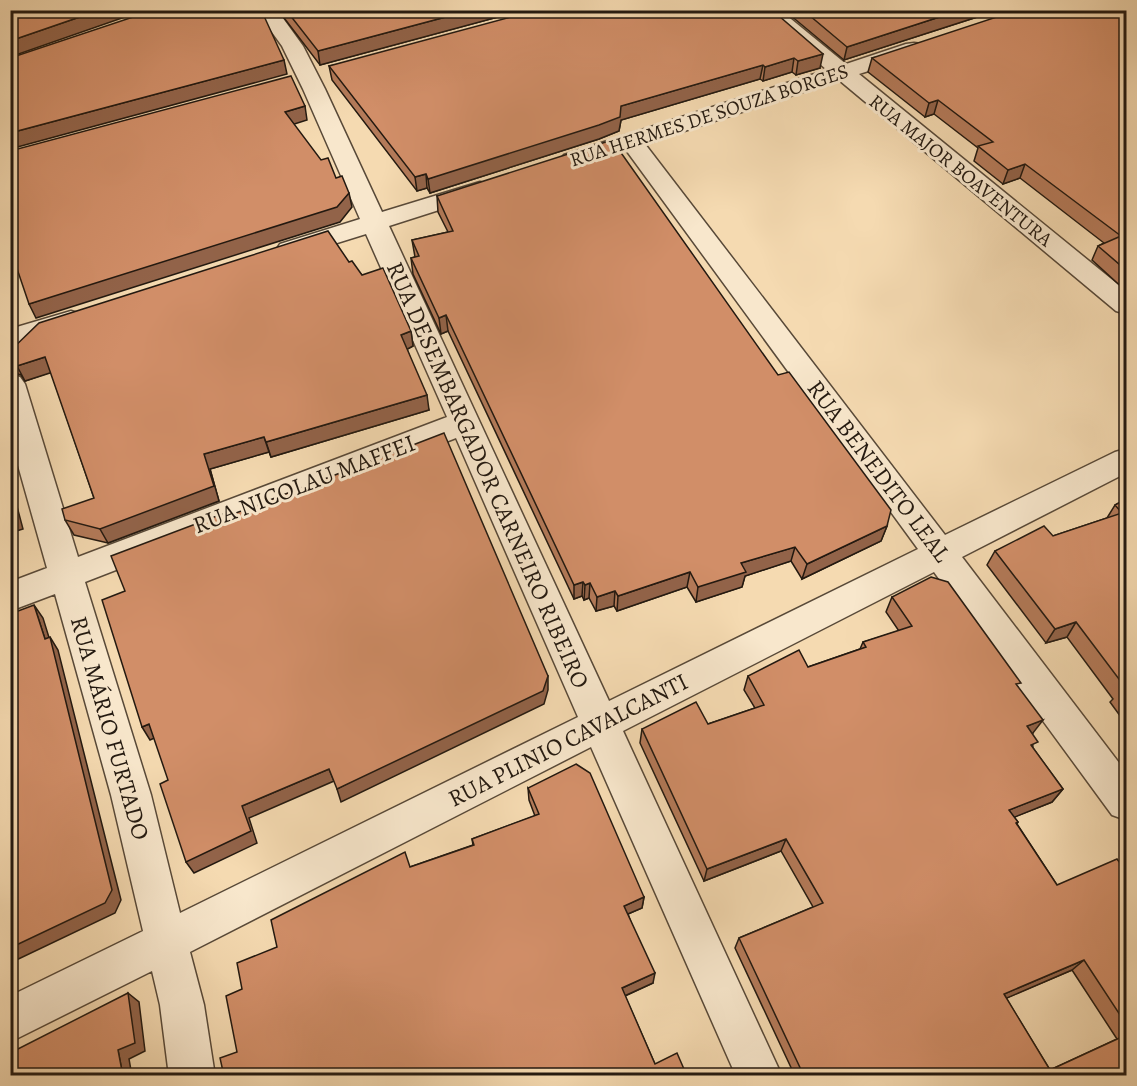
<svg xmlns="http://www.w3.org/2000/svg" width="1137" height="1086" font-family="Alegreya,serif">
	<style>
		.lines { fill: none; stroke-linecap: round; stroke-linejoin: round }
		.minor-casing { stroke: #584938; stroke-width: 3 }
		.minor { fill: #f8e7cc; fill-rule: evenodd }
		.wall { fill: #b47a59; stroke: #231910; stroke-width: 1.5; fill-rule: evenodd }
		.shaded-wall { fill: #926349; stroke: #231910; stroke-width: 1.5 }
		.building { fill: #d18e68; stroke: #231910; stroke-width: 1.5 }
		.labels { text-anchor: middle; stroke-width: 6; stroke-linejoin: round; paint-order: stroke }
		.far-street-label { font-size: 20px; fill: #231910; stroke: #f8e7cc }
		.street-label { font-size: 24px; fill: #231910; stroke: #f8e7cc }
	</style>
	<rect width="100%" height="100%" fill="#f5dab1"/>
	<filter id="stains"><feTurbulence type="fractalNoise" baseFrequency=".00333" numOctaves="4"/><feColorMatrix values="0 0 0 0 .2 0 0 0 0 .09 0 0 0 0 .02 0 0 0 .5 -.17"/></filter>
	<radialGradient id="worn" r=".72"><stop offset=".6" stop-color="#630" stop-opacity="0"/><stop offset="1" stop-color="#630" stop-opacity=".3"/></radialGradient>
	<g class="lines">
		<g class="minor-casing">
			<g id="minor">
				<path d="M256 10H277L303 46 325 89 382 212 480 182 489 184 492 189 489 194 389 226 609 701 918 549 626 150 572 167 564 165 560 160 564 155 827 70 757 10H780L846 64 906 44 914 43 922 44 925 49 922 54 859 74 1126 291V314L1116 311 839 80 645 144 945 535 1115 452 1126 449V473L962 557 1126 772V820L1112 815 934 572 623 731 782 1076H736L591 747 190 952 204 1005 215 1076H169L160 1005 152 971 10 1042V996L143 931 111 795 55 594 10 611V582L47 568 10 437V374L20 377 25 384 78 557 447 417 366 234 289 258 280 256 276 250 280 244 360 219 303 89 282 46ZM456 438 578 717 180 913 151 795 85 582Z"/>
				<path d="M71 311 81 314 85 320 81 326 10 348V329Z"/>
			</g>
		</g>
		<use href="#minor" class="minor"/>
	</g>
	<g class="wall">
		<path d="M278 10H524L320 65Z"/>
		<path d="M772 10 820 68 796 75 792 72 763 81 760 79 621 120 619 131 599 139 430 193 427 188 417 191 332 80 329 66Z"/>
		<path d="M784 10H999L844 60Z"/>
		<path d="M1126 10V291L1092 260 1098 246 1104 243 1020 178 1003 184 974 161 978 148 934 114 925 117 868 72 872 58Z"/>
		<path d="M437 196 778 375 887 526 881 541 802 579 791 561 745 576 742 587 696 602 687 587 617 611 614 606 596 611 589 598 584 600 582 596 574 599 448 331 441 334 413 274 411 258 415 257 412 240 448 232 438 212Z"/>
		<path d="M349 262 362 275 411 331 413 346 407 349 429 410 271 457 269 452 210 469 219 501 108 543 74 535 65 520 94 498 51 372 25 381 21 375 12 372 10 369V351Z"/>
		<path d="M1126 499V724L1110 702 1113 699 1067 637 1046 643 987 565 995 551 1053 536 1107 518 1115 505Z"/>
		<path d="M892 597 1018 687 1033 733 1032 734 1033 748 1063 789 1052 802 1014 817 1018 822 1017 824 1057 885 1126 871V1076H795L735 948 739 938 813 907 781 851 704 881 640 743 642 729 708 724 755 708 744 690 748 676 808 667 860 649 863 642 899 631 886 612ZM1072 970 1117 1039 1050 1070 1006 998Z"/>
		<path d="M528 788 644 897 642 908 628 914 653 983 625 996 655 1064 237 1052 242 989 277 947 410 867 473 845 472 839 535 816 529 800Z"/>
	</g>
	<g class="shaded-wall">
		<path d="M100 10H145L10 57V41Z"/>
		<path d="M472 10H524L320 65 318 51Z"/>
		<path d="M961 10H999L844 60 847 47Z"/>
		<path d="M823 54 820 68 796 75 798 61Z"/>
		<path d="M794 58 792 72 763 81 765 67Z"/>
		<path d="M284 60 287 74 10 149V133Z"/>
		<path d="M763 65 760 79 621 120 619 131 599 139 430 193 428 179 621 106Z"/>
		<path d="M938 100 934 114 925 117 929 103Z"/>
		<path d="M305 106 307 120 288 126 285 112Z"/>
		<path d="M1025 164 1020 178 1003 184 1008 170Z"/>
		<path d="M426 174 427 188 417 191 415 177Z"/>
		<path d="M349 193 352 207 340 222 36 318 29 304Z"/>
		<path d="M446 315 448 331 441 334 439 318Z"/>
		<path d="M411 331 413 346 404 351 401 335Z"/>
		<path d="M45 357 53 372 25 381 17 366Z"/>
		<path d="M427 395 429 410 271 457 266 442Z"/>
		<path d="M264 437 269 452 210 469 219 501 108 543 100 529 204 454Z"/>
		<path d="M10 480 23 529 10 533Z"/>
		<path d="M887 526 881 541 802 579 807 564Z"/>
		<path d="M795 547 791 561 745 576 742 587 696 602 698 587 741 563Z"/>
		<path d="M690 572 687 587 617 611 618 596Z"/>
		<path d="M583 582 582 596 574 599V585Z"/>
		<path d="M590 583 589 598 584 600 585 585Z"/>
		<path d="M615 591 614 606 596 611 597 597Z"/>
		<path d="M34 605 43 618 51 644 50 637 58 650 121 900 115 913 10 963V948L45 639Z"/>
		<path d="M1076 622 1067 637 1046 643 1055 629Z"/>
		<path d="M548 676V690L544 704 341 802 337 789Z"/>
		<path d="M1043 720 1033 733 1017 740 1027 726Z"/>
		<path d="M149 724 157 737 150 740 142 727Z"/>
		<path d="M329 769 334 781 249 818 257 843 194 873 186 862 242 806Z"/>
		<path d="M1063 789 1052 802 1000 823 1009 810Z"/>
		<path d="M786 839 781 851 704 881 707 869Z"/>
		<path d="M644 897 642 908 623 916 624 906Z"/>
		<path d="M1084 960 1072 970 993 1004 1004 994Z"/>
		<path d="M655 973 653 983 620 998 622 988Z"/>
		<path d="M128 993 139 1002 145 1051 129 1059 132 1076H123L118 1050Z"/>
	</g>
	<g class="building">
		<path d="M10 10H100L10 41Z"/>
		<path d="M154 10H260L264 16 284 60 10 133V58Z"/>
		<path d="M286 10H472L318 51Z"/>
		<path d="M537 10H772L823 54 798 61 794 58 765 67 763 65 621 106 620 117 599 125 428 179 426 174 415 177 329 66Z"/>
		<path d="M803 10H961L847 47Z"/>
		<path d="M1018 10H1126V270L1098 246 1121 236 1025 164 1008 170 978 146 993 142 938 100 929 103 872 58Z"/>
		<path d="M291 76 305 106 285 112 321 160 328 158 336 178 342 176 349 193 337 207 29 304 10 248V151Z"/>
		<path d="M612 140 778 375 789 372 891 510 887 526 807 564 795 547 741 563 746 572 698 587 690 572 618 596 615 591 597 597 590 583 585 585 583 582 574 585 446 315 439 318 411 258 419 256 412 240 453 231 437 196Z"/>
		<path d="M328 231 349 262 352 261 362 275 383 268 411 331 401 335 427 395 266 442 264 437 204 454 214 486 100 529 65 520 62 509 94 498 45 357 17 366 12 360 10 359V351L39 323Z"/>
		<path d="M444 433 548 676 543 691 337 789 329 769 242 806 251 831 186 862 160 784 168 780 149 724 142 727 102 600 125 591 111 556 222 514 223 518Z"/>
		<path d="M1126 499V696L1121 688 1125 687 1076 622 1055 629 995 551 1044 526 1053 536 1122 513 1115 505Z"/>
		<path d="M10 501 14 515 10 516Z"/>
		<path d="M931 577 948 582 1021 683 1016 684 1043 720 1027 726 1038 742 1031 745 1063 789 1009 810 1018 822 1016 823 1057 885 1117 859 1126 871V1024L1084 960 1004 994 1050 1070 1126 1035V1076H804L739 938 823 903 786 839 707 869 642 729 696 702 708 724 764 705 748 676 799 650 808 667 866 647 863 642 912 626 892 597Z"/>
		<path d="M34 605 45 639 50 637 112 890 105 903 10 948V614Z"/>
		<path d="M576 764 590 773 644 897 624 906 655 973 622 988 655 1064 677 1053 687 1076H224L220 1058 237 1052 226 996 242 989 237 963 277 947 271 920 405 852 410 867 474 845 472 839 539 814 528 788Z"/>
		<path d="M128 993 135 1043 118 1050 123 1076H10V1053Z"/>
	</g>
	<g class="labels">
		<g class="far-street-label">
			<text transform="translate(709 115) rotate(-18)" y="7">RUA HERMES DE SOUZA BORGES</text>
			<text transform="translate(961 170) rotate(39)" y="7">RUA MAJOR BOAVENTURA</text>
		</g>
		<g class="street-label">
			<text transform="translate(879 471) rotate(53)" y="8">RUA BENEDITO LEAL</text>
			<text transform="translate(488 475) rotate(66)" y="8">RUA DESEMBARGADOR CARNEIRO RIBEIRO</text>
			<text transform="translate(304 484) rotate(-21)" y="8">RUA NICOLAU MAFFEI</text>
			<text transform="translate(110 728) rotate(74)" y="8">RUA MÁRIO FURTADO</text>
			<text transform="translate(568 740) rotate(-27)" y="8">RUA PLINIO CAVALCANTI</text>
		</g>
	</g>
	<rect width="1137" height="1086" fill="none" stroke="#f5dab1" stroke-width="36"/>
	<rect x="12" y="12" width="1113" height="1062" fill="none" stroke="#231910" stroke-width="3"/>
	<rect x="18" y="18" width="1101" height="1050" fill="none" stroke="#231910" stroke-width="1.5"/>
	<rect width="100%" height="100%" filter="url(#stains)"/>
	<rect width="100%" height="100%" fill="url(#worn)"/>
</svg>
